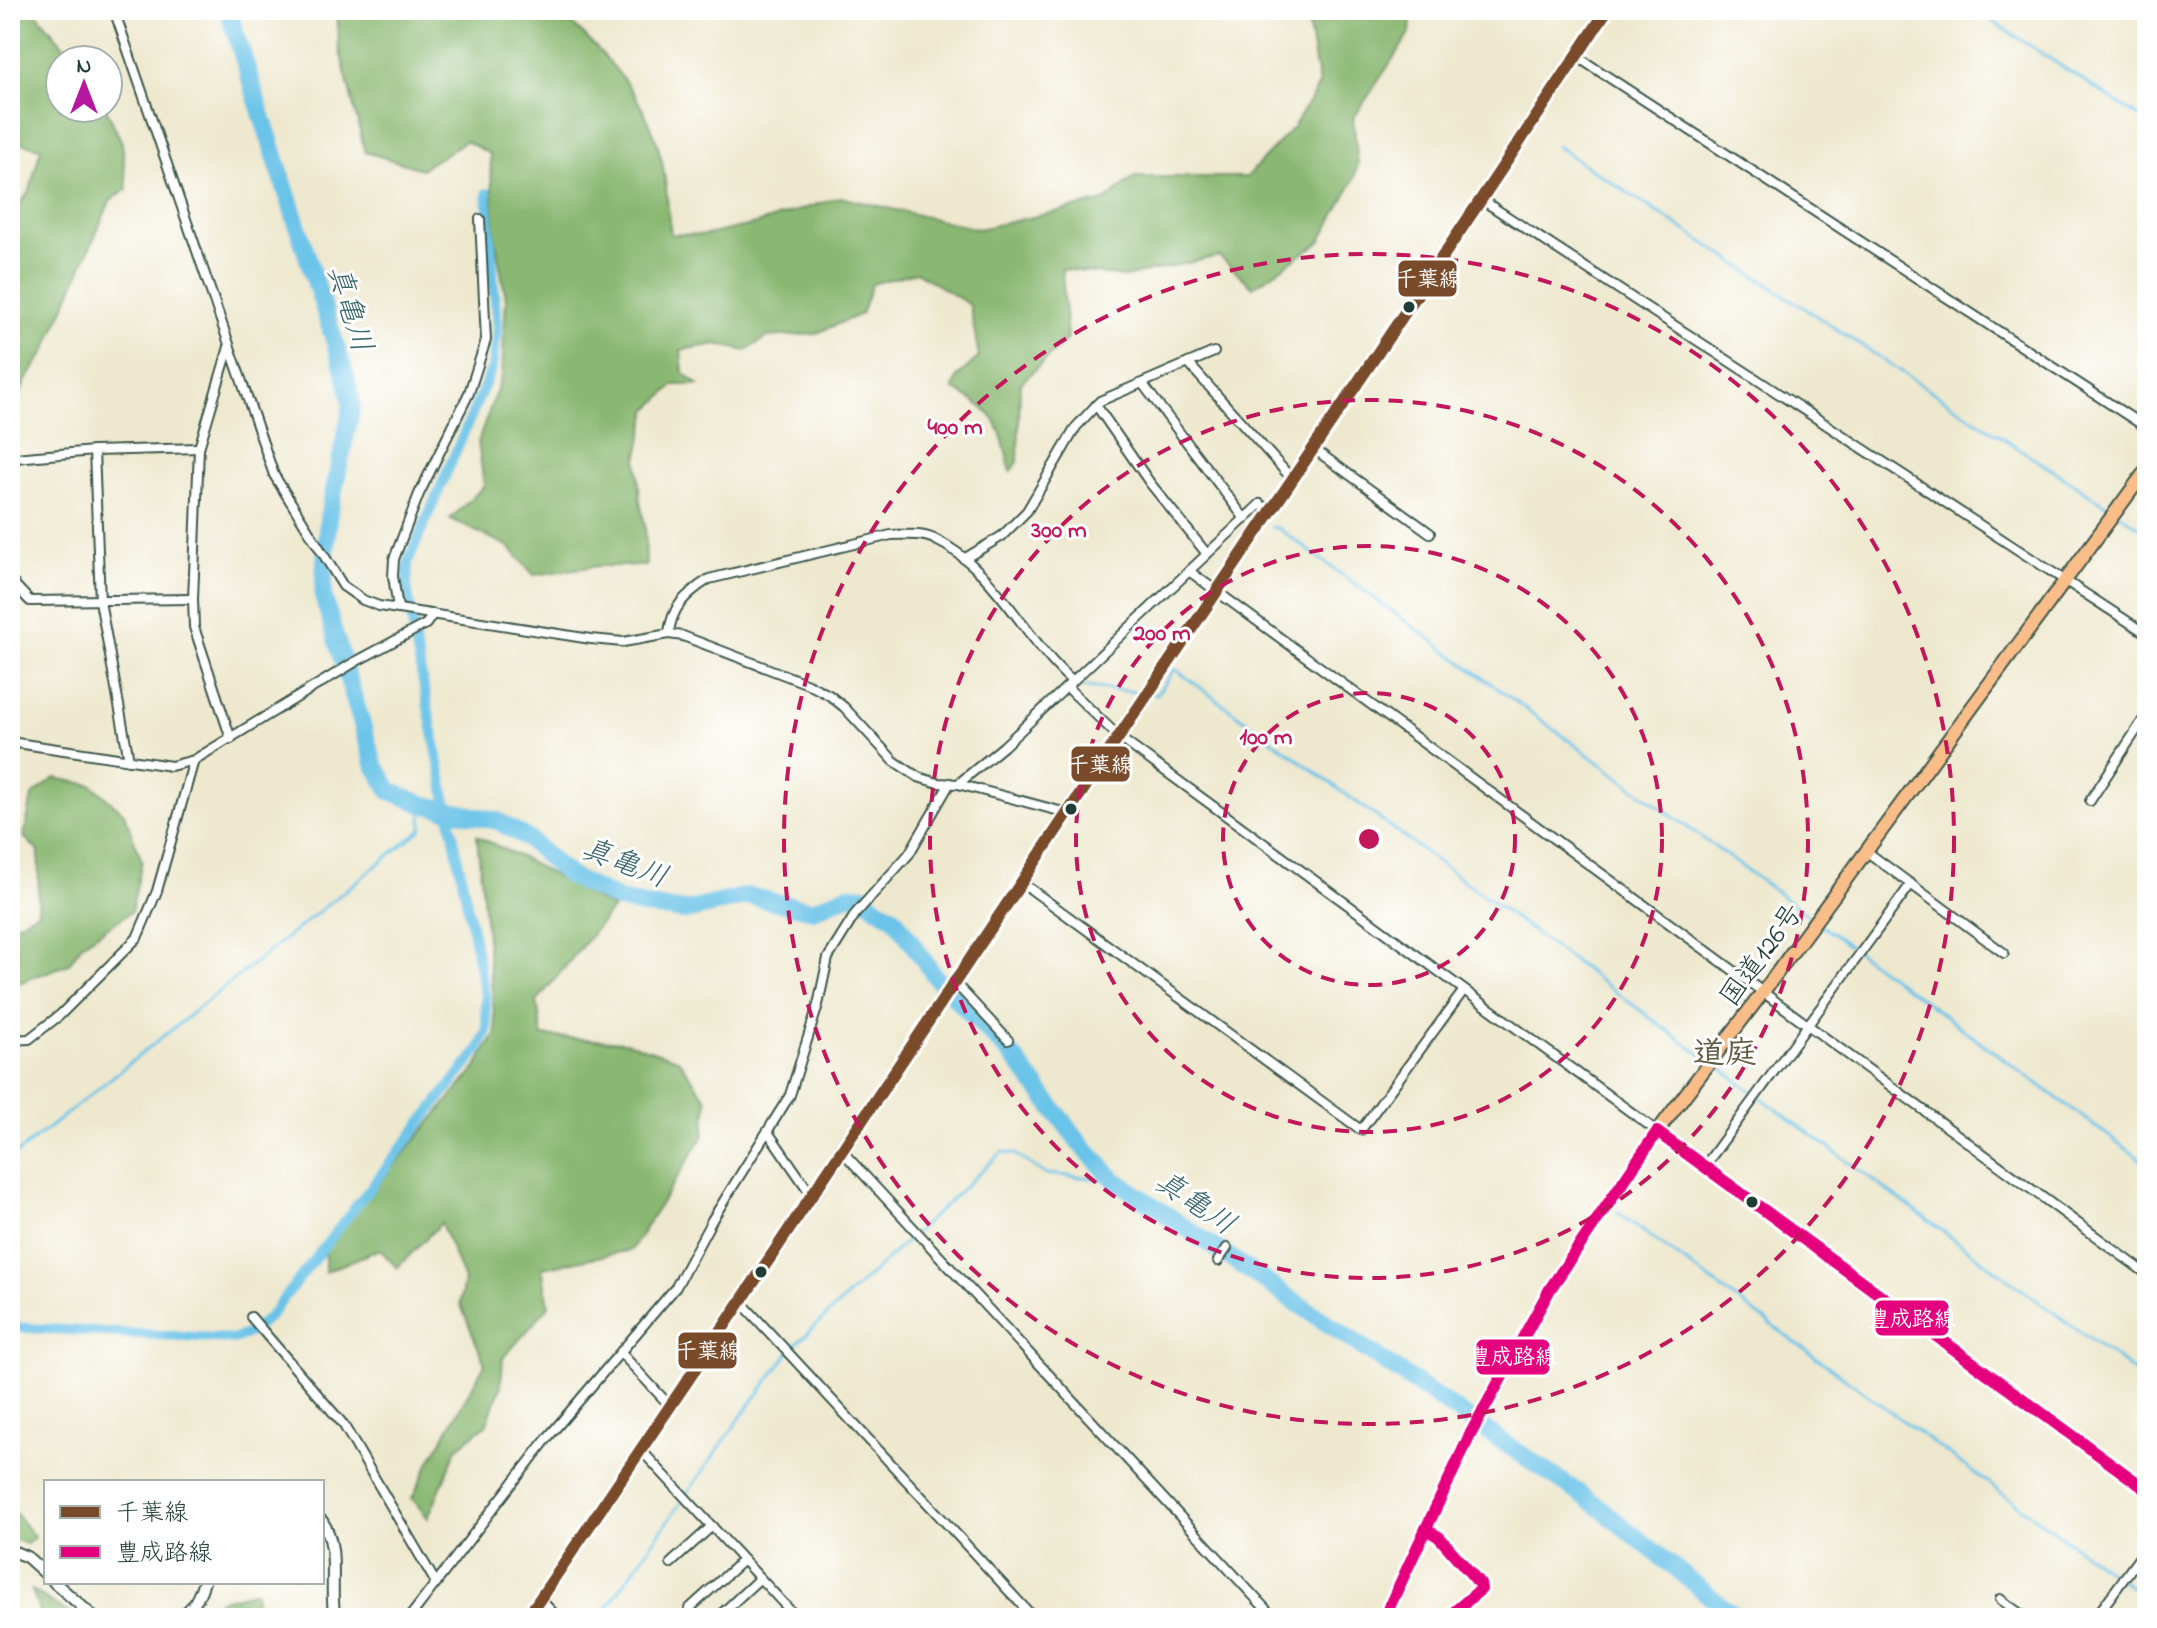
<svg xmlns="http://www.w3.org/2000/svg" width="2157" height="1628" font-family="'Indie Flower','Klee One',sans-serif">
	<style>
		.forest { fill: #8ab872; stroke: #547a53; stroke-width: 2 }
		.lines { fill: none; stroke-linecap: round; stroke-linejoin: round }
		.stream { stroke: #6bc3e8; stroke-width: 3 }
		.canal { stroke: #6bc3e8; stroke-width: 10 }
		.river { stroke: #6bc3e8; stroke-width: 18 }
		.minor-casing { stroke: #3e574b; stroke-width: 12 }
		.tertiary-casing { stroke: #3e574b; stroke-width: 14 }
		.trunk-casing { stroke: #3e574b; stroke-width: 16 }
		.minor { stroke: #fff; stroke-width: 8 }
		.tertiary { stroke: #fff; stroke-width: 10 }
		.trunk { stroke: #f8bd88; stroke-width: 12 }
		.bus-1-casing { stroke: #fff; stroke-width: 18 }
		.bus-2-casing { stroke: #fff; stroke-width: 18 }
		.bus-1 { stroke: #7a4b2a; stroke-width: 12 }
		.bus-2 { stroke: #e5007d; stroke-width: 12 }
		.ring { fill: none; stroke: #c2185b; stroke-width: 4; stroke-dasharray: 14 10 }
		.bus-dot { fill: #1f3d34; stroke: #fff; stroke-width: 3 }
		.labels { text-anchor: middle; stroke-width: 6; stroke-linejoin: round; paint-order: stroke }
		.street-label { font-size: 28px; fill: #1f3d34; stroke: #fff }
		.water-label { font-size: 30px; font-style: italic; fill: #36656a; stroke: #fff }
		.quarter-label { font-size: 32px; font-weight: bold; fill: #605b43; stroke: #fff }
		.centre { fill: #c2185b; stroke: #fff; stroke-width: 4 }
		.ring-label { font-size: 24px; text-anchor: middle; font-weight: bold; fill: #c2185b; stroke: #fff; stroke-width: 6; stroke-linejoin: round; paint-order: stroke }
		.line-badge { stroke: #fff; stroke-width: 3 }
		.badge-label { font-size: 22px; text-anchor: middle; font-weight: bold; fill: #fff }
	</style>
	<rect width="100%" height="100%" fill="#fff"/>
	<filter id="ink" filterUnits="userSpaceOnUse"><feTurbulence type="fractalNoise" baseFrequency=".0125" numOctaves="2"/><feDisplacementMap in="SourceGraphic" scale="16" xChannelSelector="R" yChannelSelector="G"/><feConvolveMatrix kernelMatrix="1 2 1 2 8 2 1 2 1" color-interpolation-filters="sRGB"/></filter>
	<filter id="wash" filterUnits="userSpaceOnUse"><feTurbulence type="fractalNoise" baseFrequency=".006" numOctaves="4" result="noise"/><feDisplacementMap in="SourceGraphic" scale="32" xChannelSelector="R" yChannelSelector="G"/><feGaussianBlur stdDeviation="1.8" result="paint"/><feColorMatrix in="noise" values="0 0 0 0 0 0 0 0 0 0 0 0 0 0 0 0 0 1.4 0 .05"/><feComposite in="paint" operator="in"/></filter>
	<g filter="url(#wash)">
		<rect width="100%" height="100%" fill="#eee8ce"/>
		<g class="forest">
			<path d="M10 10H34L76 60H60V108H106L122 143 127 189 110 201 46 350 25 382 10 420V295L20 284 10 242V218L30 190 41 148 10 140Z"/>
			<path d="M337 10H557C600 48 646 95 660 154 667 179 667 208 671 234L706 235 756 224 840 197 978 229 1105 201 1134 177H1247L1294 126 1319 85 1306 10H1412L1410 33 1353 119 1358 163 1354 180 1320 242 1253 287 1219 256 1124 277 1062 269 1067 339 1020 384 1018 462 1011 472C998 421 1000 415 953 389L957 377 979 357 970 305 916 272 872 284 861 314 815 334 767 337 746 351 717 344 681 350 683 372 699 385H674L648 410 637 460 640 501 645 526 646 566H597L534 575 508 546 450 519 484 486 478 442 502 375 506 298 495 239 490 154 466 141 421 169 365 152 339 47Z"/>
			<path d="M55 778 92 785 124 813 142 861 131 912 82 944 69 964 10 986V927L38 912 39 852 24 837 32 796Z"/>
			<path d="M477 836 524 859 613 908 537 1001 542 1036 625 1042 678 1059 707 1100 704 1135 631 1250 542 1268 549 1306 503 1358 501 1386 486 1425 457 1448 428 1518 412 1498 428 1465 485 1364 460 1303 464 1280 441 1223 397 1268 380 1249 325 1272V1247L476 1068 496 1032Z"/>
			<path d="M10 1506 34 1537 27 1544 10 1538Z"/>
			<path d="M32 1590 77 1618H41Z"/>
			<path d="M256 1591V1618H201L218 1601Z"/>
		</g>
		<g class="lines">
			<g class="stream">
				<path d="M1975 10 2147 122"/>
				<path d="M1556 146 2112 509"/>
				<path d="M2118 513 2147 532"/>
				<path d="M1272 527 1278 528 1812 918"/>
				<path d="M1075 686 1146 693"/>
				<path d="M1153 694H1157L1175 669 1708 1060"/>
				<path d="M1818 923 2147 1164"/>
				<path d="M1715 1064 2147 1381"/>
				<path d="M10 1159 422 829V804"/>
				<path d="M1617 1212 2147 1599"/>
				<path d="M600 1618 740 1418 794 1346 1002 1152 1015 1154 1045 1174 1115 1180"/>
			</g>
			<path class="canal" d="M10 1327 234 1339 253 1331 270 1316 479 1049 487 1030 485 995 415 642 407 585 408 562 492 368 497 328 487 193"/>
			<path class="river" d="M228 10 346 377 352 405 328 518 323 596 374 764 390 791 422 804 498 821 528 839 569 876 619 900 646 906 685 911 748 896 813 910 848 895 865 896 877 908 894 917 936 978 1017 1061 1082 1146 1115 1180 1595 1504 1737 1618"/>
		</g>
	</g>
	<g filter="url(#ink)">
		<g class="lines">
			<g class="minor-casing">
				<g id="minor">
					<path d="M114 10 274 475 343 586 363 600 379 606 591 639 623 642 669 634 683 636 808 684 829 695 844 707 894 761 918 777 938 783 958 784 1067 813"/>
					<path d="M2137 10 2147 17"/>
					<path d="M1576 56 2147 428"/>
					<path d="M1482 200 2147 634"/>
					<path d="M229 347 199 448 193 599 194 627 231 739"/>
					<path d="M1188 363 1293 480"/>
					<path d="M1142 383 1245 519"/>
					<path d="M1096 405 1150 483 1207 554"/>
					<path d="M1314 449 1430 533"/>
					<path d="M94 451 100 601 129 760"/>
					<path d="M15 458 94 451 199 448"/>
					<path d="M964 559 1002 536 1027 511 1076 427 1100 401 1214 352"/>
					<path d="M1189 571 2147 1274"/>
					<path d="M10 580 30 601 193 599"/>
					<path d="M398 608 393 576 394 559 419 494 469 393 486 340 480 219"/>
					<path d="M669 634C671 607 687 593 709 579L891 535C905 535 921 533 934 539 995 567 1024 639 1072 681"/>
					<path d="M1067 687 1120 738 2147 1490"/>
					<path d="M10 742 171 766 194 760 355 662 426 624 433 614"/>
					<path d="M958 784 1004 746 1260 504 1271 512"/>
					<path d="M2090 801 2147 714"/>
					<path d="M1866 851 2004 953"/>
					<path d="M1021 882 1361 1130 1464 990"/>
					<path d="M955 983 1008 1040"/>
					<path d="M10 1040 29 1039 60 1015 137 938 157 891 194 760"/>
					<path d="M768 1132 813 1197"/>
					<path d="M842 1151 1274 1618"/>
					<path d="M1704 1167 1911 884"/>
					<path d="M1218 1261 1227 1248"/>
					<path d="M742 1303 1034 1618"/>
					<path d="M251 1317 343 1424 436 1583"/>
					<path d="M621 1353 670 1406"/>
					<path d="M641 1450 797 1618"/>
					<path d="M671 1563 712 1526"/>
					<path d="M540 1599 558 1618"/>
					<path d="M2000 1599 2026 1618"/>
					<path d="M689 1609 743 1560"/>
					<path d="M409 1618 549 1436 676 1287 712 1220 790 1095 818 1005 828 958 856 913 909 854 950 783"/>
					<path d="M717 1618 760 1578"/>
					<path d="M2095 1618 2147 1547"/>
				</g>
			</g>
			<g class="tertiary-casing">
				<g id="tertiary">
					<path d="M322 1521C341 1549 328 1587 335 1618"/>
					<path d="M10 1550 27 1557 46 1574"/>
					<path d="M54 1582 95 1618"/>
					<path d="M171 1618C191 1616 198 1599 204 1582"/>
					<path d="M527 1618 813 1197 1021 882 1482 200 1607 10"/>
				</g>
			</g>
			<g class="trunk-casing">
				<path id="trunk" d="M1384 1618 1471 1433 1550 1289 1657 1132 1763 992 2147 469"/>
			</g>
			<use href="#minor" class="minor"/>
			<use href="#tertiary" class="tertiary"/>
			<use href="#trunk" class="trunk"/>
			<g class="bus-1-casing">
				<path id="bus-1" d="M527 1618C693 1374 857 1128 1021 883 1215 591 1414 303 1607 10"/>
			</g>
			<g class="bus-2-casing">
				<g id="bus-2">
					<path d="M1426 1529 1439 1537 1480 1584 1481 1589 1447 1618"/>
					<path d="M1384 1618 1471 1433 1550 1289 1657 1132 2147 1490"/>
				</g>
			</g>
			<use href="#bus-1" class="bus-1"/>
			<use href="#bus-2" class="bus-2"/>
		</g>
	</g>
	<g class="ring">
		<circle cx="1369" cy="839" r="146"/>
		<circle cx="1369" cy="839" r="293"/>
		<circle cx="1369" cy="839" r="439"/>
		<circle cx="1369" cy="839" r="585"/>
	</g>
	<g class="bus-dot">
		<circle cx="1409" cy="307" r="7"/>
		<circle cx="1071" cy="809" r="7"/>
		<circle cx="1752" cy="1202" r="7"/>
		<circle cx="761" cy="1272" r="7"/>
	</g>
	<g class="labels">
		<g class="street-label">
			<text transform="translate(1760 954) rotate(-54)" y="10">国道126号</text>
		</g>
		<g class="water-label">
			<text transform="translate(351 308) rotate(73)" y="10">真亀川</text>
			<text transform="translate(625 862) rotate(21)" y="10">真亀川</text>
			<text transform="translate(1196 1202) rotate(34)" y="10">真亀川</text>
		</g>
		<g class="quarter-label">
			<text x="1725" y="1063">道庭</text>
		</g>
	</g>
	<circle cx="1369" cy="839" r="12" class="centre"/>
	<g class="ring-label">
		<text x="955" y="434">400 m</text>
		<text x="1059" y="537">300 m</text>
		<text x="1162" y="640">200 m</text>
		<text x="1266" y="744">100 m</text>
	</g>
	<g class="line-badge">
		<rect x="1397" y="259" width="61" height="39" rx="8" fill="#7a4b2a"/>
		<rect x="1070" y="745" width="61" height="38" rx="8" fill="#7a4b2a"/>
		<rect x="1874" y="1299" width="76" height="38" rx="8" fill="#e5007d"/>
		<rect x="677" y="1331" width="61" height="39" rx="8" fill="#7a4b2a"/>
		<rect x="1475" y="1338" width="76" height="38" rx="8" fill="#e5007d"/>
	</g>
	<g class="badge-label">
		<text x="1428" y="286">千葉線</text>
		<text x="1100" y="772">千葉線</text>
		<text x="1912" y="1326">豊成路線</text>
		<text x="708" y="1358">千葉線</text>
		<text x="1513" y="1364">豊成路線</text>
	</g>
	<rect width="2157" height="1628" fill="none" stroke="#fff" stroke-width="40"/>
	<rect x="44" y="1480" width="280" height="104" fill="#ffffff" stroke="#a5b1ae" stroke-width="2"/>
	<rect x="60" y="1506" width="40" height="12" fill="#7a4b2a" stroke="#a5b1ae" stroke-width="2"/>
	<text x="116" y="1520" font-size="24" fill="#1f3d34">千葉線</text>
	<rect x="60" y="1546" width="40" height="12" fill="#e5007d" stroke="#a5b1ae" stroke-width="2"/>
	<text x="116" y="1560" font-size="24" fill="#1f3d34">豊成路線</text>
	<g transform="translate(84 84)"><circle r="38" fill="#ffffff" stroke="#a5b1ae" stroke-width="2"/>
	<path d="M0-6L14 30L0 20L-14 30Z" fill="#b5179e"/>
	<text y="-12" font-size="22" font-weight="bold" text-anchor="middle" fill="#1f3d34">N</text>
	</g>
</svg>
